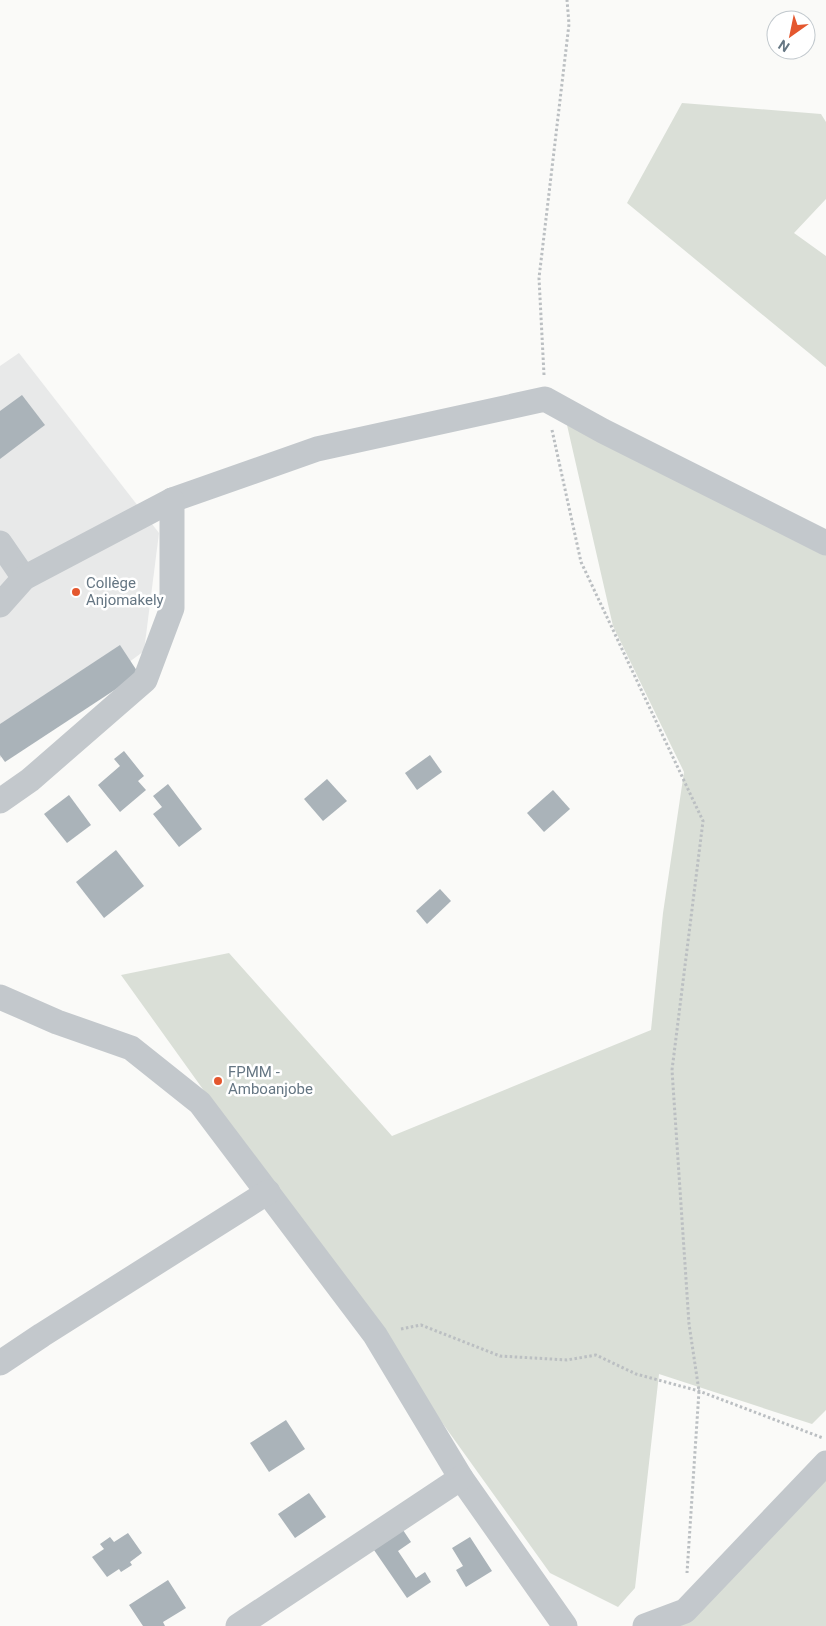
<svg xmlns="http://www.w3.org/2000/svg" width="826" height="1626" font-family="Roboto,sans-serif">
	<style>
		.built { fill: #e8e9e9 }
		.green { fill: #dadfd7 }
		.building { fill: #aab3b9 }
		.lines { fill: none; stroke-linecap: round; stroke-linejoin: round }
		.path { stroke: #bbbfc2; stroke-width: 3; stroke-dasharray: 2.5 2.5; stroke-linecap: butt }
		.street { stroke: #c3c8cc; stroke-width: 25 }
		.poi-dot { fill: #e4572e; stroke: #fff; stroke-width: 2 }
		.labels { text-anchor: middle; stroke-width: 5; stroke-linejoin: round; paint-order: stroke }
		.poi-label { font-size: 15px; fill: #657683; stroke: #fff; text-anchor: start }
	</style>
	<rect width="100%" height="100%" fill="#fafaf8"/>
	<path class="built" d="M19 353 159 533 144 651 0 758V366Z"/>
	<g class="green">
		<path d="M682 103 821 114 826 122V199L794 233 826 256V367L627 203Z"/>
		<path d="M567 425 826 547V1410L812 1424 659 1374 635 1588 618 1607 550 1573 121 975 229 953 392 1136 651 1030 663 913 684 772 613 626Z"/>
		<path d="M826 1471V1626H681L685 1611Z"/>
	</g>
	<g class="building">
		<path d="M22 395 45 425 0 459V411Z"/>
		<path d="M120 645 139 674 5 762 0 755V724Z"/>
		<path d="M124 751 144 776 138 781 146 790 120 812 98 785 120 766 114 759Z"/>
		<path d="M430 755 442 772 417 790 405 773Z"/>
		<path d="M327 779 347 801 323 821 304 799Z"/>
		<path d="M168 784 202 829 179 847 153 814 162 807 153 796Z"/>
		<path d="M553 790 570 809 544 832 527 813Z"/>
		<path d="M69 795 91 825 67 843 44 814Z"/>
		<path d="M116 850 144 886 104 918 76 882Z"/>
		<path d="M440 889 451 901 427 924 416 911Z"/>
		<path d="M286 1420 305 1449 269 1472 250 1443Z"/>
		<path d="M309 1493 326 1517 295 1538 278 1514Z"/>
		<path d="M403 1530 411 1542 398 1551 416 1578 425 1572 431 1582 407 1598 374 1550Z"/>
		<path d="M128 1533 142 1553 130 1562 132 1565 121 1572 119 1569 107 1577 92 1557 104 1549 100 1544 110 1537 114 1542Z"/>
		<path d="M470 1537 492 1571 466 1587 456 1570 463 1566 452 1548Z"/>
		<path d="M168 1580 186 1608 163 1622 165 1626H143L129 1605Z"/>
	</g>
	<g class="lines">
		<g class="path">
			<path d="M544 375 539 278 569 24 567 0"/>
			<path d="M552 430 581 562 703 821 672 1070 689 1324 699 1391 687 1573"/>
			<path d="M401 1329 421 1325 500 1356 567 1360 596 1355 636 1374 699 1391 823 1438"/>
		</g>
		<g class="street">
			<path d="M0 543 24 578"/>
			<path d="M0 605 24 578 172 500 317 449 545 399 603 431 826 543"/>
			<path d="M0 801 30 780 145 680 172 608V500"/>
			<path d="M0 997 57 1022 131 1048 200 1103 375 1335 461 1478 565 1626"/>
			<path d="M0 1363 42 1335 268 1192"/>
			<path d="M238 1626 461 1478"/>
			<path d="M645 1626 685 1611 826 1463"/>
		</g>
	</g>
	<g class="poi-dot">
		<circle cx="76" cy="592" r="5"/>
		<circle cx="218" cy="1081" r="5"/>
	</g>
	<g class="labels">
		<g class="poi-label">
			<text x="86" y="588">Collège<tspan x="86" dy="17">Anjomakely</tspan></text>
			<text x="228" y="1077">FPMM -<tspan x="228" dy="17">Amboanjobe</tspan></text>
		</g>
	</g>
	<g transform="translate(791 35) rotate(213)"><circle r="24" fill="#ffffff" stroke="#c1c8cd"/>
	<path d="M0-4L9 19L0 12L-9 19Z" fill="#e4572e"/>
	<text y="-8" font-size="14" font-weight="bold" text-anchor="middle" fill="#657683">N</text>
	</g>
</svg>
